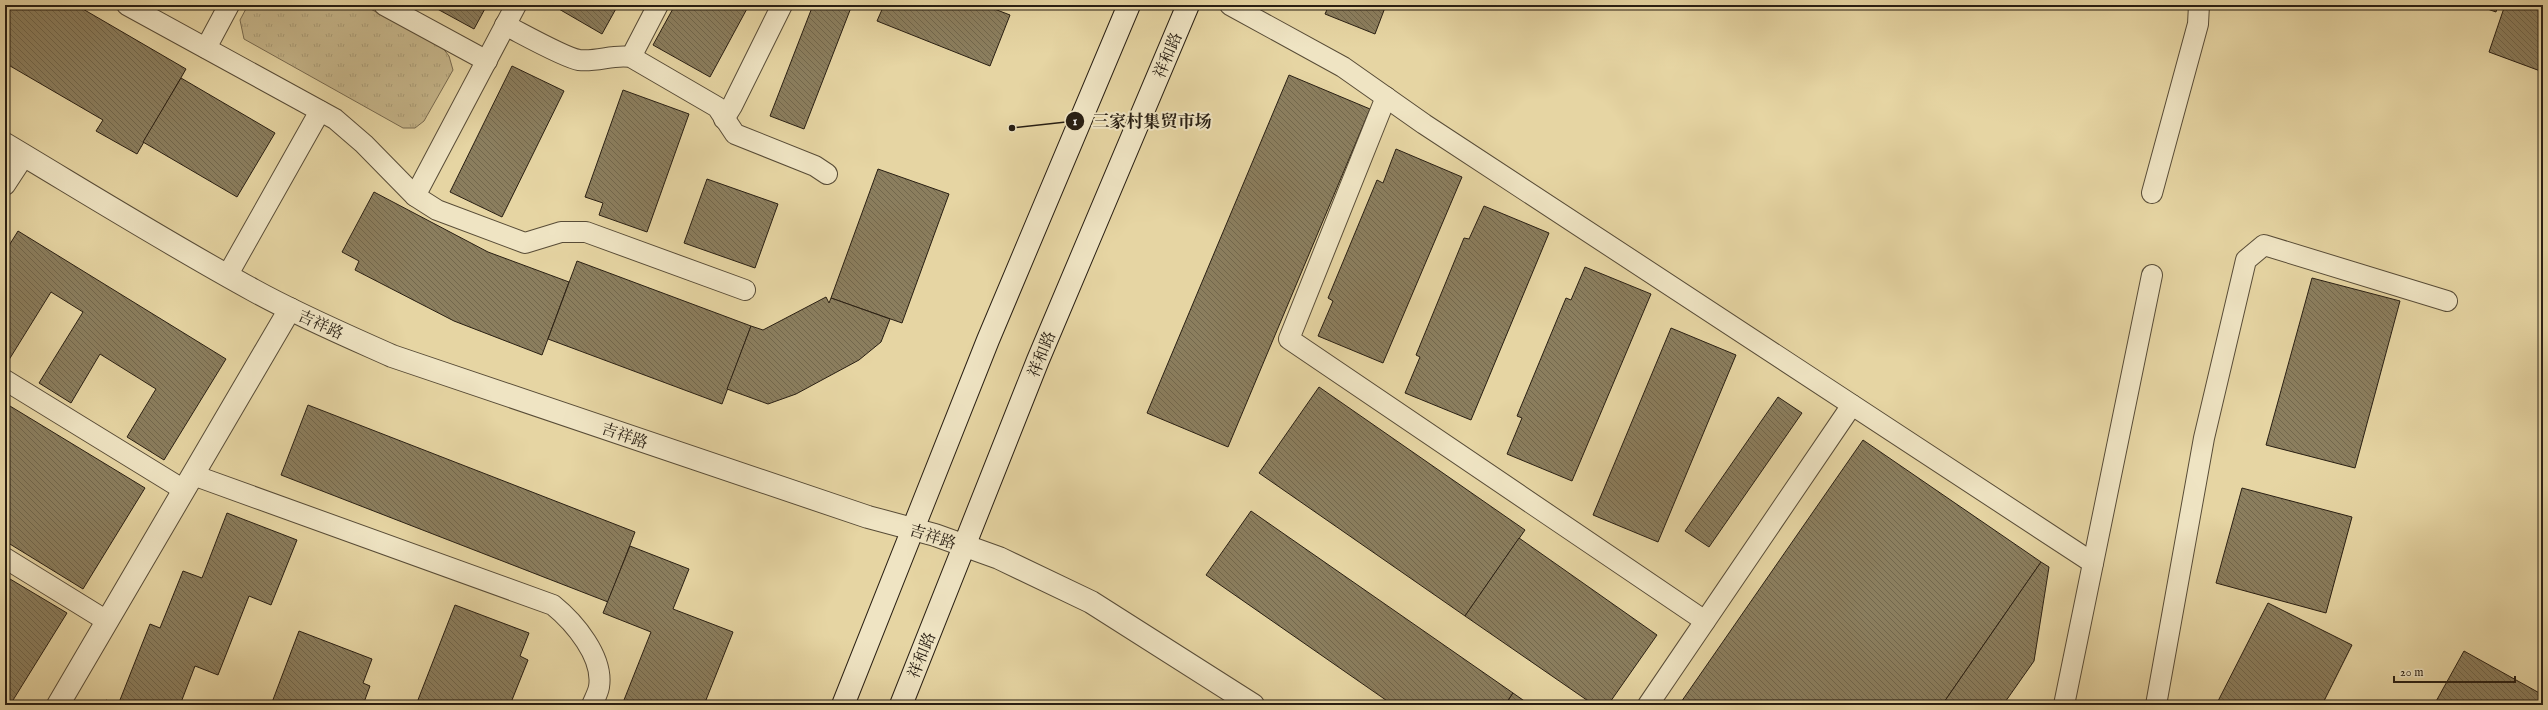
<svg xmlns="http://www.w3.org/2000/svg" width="2548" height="710" font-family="'IM FELL English','Noto Serif SC',serif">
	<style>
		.grass { fill: url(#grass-tufts); stroke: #786a4f }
		.building { fill: url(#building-back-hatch); stroke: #291f13 }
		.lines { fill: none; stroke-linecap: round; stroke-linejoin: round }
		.service-casing { stroke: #584c37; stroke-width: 22 }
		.minor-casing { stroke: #584c37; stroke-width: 24 }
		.tertiary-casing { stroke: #584c37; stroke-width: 24 }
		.secondary-casing { stroke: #291f13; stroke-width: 24 }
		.service { stroke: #efe4c3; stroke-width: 20 }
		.minor { stroke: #efe4c3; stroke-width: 22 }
		.tertiary { stroke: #efe4c3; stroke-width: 22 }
		.secondary { stroke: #efe4c3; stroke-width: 22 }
		.labels { text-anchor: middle; stroke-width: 4; stroke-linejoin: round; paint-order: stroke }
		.street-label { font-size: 16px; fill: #291f13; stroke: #efe4c3 }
		.leader { fill: none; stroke: #291f13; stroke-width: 1.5 }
		.callout-dot { fill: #291f13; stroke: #efe4c3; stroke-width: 1.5 }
		.mark-label { font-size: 12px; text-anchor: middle; font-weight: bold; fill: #fff }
		.callout-label { font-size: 17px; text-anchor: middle; font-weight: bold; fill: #291f13; stroke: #efe4c3; stroke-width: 4; stroke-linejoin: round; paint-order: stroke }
	</style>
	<defs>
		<pattern id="grass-tufts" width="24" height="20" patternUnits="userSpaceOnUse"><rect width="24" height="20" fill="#c6b68b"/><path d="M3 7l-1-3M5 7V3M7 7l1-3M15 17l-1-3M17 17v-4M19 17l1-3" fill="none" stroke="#aa9c77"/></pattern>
		<pattern id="building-back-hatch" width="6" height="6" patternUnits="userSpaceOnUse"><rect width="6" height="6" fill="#8b7e5e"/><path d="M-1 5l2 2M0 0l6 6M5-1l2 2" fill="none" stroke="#72674c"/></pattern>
	</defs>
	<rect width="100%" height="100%" fill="#e6d5a3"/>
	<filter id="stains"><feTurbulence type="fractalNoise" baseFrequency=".005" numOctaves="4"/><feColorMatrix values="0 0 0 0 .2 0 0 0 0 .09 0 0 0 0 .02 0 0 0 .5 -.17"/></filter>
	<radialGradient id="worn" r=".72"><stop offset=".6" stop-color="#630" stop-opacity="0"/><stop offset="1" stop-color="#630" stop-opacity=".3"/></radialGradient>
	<path class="grass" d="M248 5H363L442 47 449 56 453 70 424 121 415 128H403L244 39 240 20Z"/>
	<g class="building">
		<path d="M5 5H76L186 69 137 154 96 131 103 120 5 63Z"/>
		<path d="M430 5H487L474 29Z"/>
		<path d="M552 5H618L602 34Z"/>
		<path d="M675 5H749L710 77 653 45Z"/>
		<path d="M813 5H852L804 129 770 116Z"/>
		<path d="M884 5H984L1010 15 990 66 877 21Z"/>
		<path d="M1329 5H1386L1375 34 1325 14Z"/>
		<path d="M2476 5H2498L2496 12Z"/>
		<path d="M2505 5H2543V72L2489 52Z"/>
		<path d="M512 66 564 91 502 217 450 192Z"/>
		<path d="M1289 75 1370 109 1228 447 1147 413Z"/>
		<path d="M181 78 275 133 237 197 143 142Z"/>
		<path d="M623 90 689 114 647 232 599 215 603 203 585 197Z"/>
		<path d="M1396 149 1462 177 1383 363 1318 336 1333 301 1328 298 1377 180 1383 183Z"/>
		<path d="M878 169 949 194 902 323 831 298Z"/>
		<path d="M707 179 778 204 755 268 684 243Z"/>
		<path d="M374 192 488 252 569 282 542 355 454 321 355 270 359 261 342 252Z"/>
		<path d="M1484 206 1549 233 1471 420 1405 393 1420 357 1416 355 1464 238 1469 239Z"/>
		<path d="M18 231 226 359 164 460 127 437 156 389 100 354 71 403 39 383 83 312 51 292 7 363 5 362V252Z"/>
		<path d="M577 261 751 326 722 404 548 339Z"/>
		<path d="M1585 267 1651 294 1572 481 1507 454 1522 418 1517 416 1566 298 1571 300Z"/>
		<path d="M2312 278 2400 301 2355 468 2266 445Z"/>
		<path d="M826 297 829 303 831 298 890 319 881 342 859 360 796 394 768 404 727 389 751 326 763 330Z"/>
		<path d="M1671 328 1736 355 1658 542 1593 515Z"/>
		<path d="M1319 387 1525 530 1465 616 1259 473Z"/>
		<path d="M1778 397 1802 413 1709 547 1685 531Z"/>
		<path d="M5 403 145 488 83 589 5 541Z"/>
		<path d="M308 405 635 532 608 602 281 475Z"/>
		<path d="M1863 440 2041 562 1942 705H1679Z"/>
		<path d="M2242 488 2352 517 2326 613 2216 583Z"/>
		<path d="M1251 511 1513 693 1505 705H1393L1206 575Z"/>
		<path d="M227 513 297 540 271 605 249 596 218 675 195 666 180 705H118L150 624 160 628 183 571 202 578Z"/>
		<path d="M1519 538 1657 635 1608 705H1594L1465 616Z"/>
		<path d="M630 546 689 569 673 609 733 632 704 705H622L651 632 603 613Z"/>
		<path d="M2041 562 2049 567 2034 661 2003 705H1942Z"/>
		<path d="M5 576 67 613 10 705H5Z"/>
		<path d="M2268 603 2352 645 2322 705H2216Z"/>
		<path d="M455 605 529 633 520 656 528 660 510 705H416Z"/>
		<path d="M299 631 372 659 363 683 370 686 363 705H271Z"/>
		<path d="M2464 651 2543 695V705H2434Z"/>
		<path d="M1513 693 1530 705H1505Z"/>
		<path d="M106 700 117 705H104Z"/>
	</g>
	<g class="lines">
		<g class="service-casing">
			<g id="service">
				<path d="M127 5 335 119 364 144 415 196 437 210 525 243 561 232H586L745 290"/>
				<path d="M384 5 487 61"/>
				<path d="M1230 5 1343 67 1424 124 2093 563"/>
				<path d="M505 25C521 33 565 58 579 60 598 62 613 54 631 57L717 107 735 134 815 166 827 174"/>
				<path d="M206 48 229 5"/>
				<path d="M631 57 658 5"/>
				<path d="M1386 97 1289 339 1705 621"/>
				<path d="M724 119 732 106 782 5"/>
				<path d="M5 185 24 156"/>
				<path d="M2152 193 2198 24 2199 5"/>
				<path d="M415 196 516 5"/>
				<path d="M227 276 320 111"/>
				<path d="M5 380 184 490"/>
				<path d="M193 475 553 605C574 622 604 657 599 687 598 693 594 700 592 705"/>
				<path d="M5 558 107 621"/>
				<path d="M1648 705 1852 405"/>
				<path d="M2064 705 2152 275"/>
				<path d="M2156 705 2204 438 2246 260 2264 245 2447 301"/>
			</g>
		</g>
		<g class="minor-casing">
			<path id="minor" d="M58 705 290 309"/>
		</g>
		<g class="tertiary-casing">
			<path id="tertiary" d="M5 144C87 193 169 244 253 290 298 315 345 335 392 356L868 517 935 535 999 558 1091 602 1253 705"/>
		</g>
		<g class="secondary-casing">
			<g id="secondary">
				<path d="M843 705 988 340 1129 5"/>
				<path d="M901 705 1038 360 1188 5"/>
			</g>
		</g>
		<use href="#service" class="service"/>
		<use href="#minor" class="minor"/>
		<use href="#tertiary" class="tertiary"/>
		<use href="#secondary" class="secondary"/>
	</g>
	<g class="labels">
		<g class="street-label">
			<text transform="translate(1167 55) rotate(-67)" y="6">祥和路</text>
			<text transform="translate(321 324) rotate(25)" y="6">吉祥路</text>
			<text transform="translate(1041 354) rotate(-68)" y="6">祥和路</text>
			<text transform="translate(625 435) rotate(19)" y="6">吉祥路</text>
			<text transform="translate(933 536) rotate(18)" y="6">吉祥路</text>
			<text transform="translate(921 655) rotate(-68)" y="6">祥和路</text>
		</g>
	</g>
	<path class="leader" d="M1012 128L1075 121"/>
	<g class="callout-dot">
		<circle cx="1012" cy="128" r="4"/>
		<circle cx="1075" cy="121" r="10"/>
	</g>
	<g class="mark-label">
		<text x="1075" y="125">1</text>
	</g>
	<g class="callout-label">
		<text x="1152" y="127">三家村集贸市场</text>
	</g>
	<rect width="2548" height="710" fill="none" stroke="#e6d5a3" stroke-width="20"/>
	<rect x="6" y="6" width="2536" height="698" fill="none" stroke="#291f13" stroke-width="2"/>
	<rect x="10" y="10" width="2528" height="690" fill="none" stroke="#291f13"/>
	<path d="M2394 676v6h121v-6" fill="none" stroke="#291f13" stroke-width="2"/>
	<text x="2400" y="676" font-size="12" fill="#291f13" stroke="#efe4c3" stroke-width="3" paint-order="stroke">20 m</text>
	<rect width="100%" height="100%" filter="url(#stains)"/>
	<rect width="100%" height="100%" fill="url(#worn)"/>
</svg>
